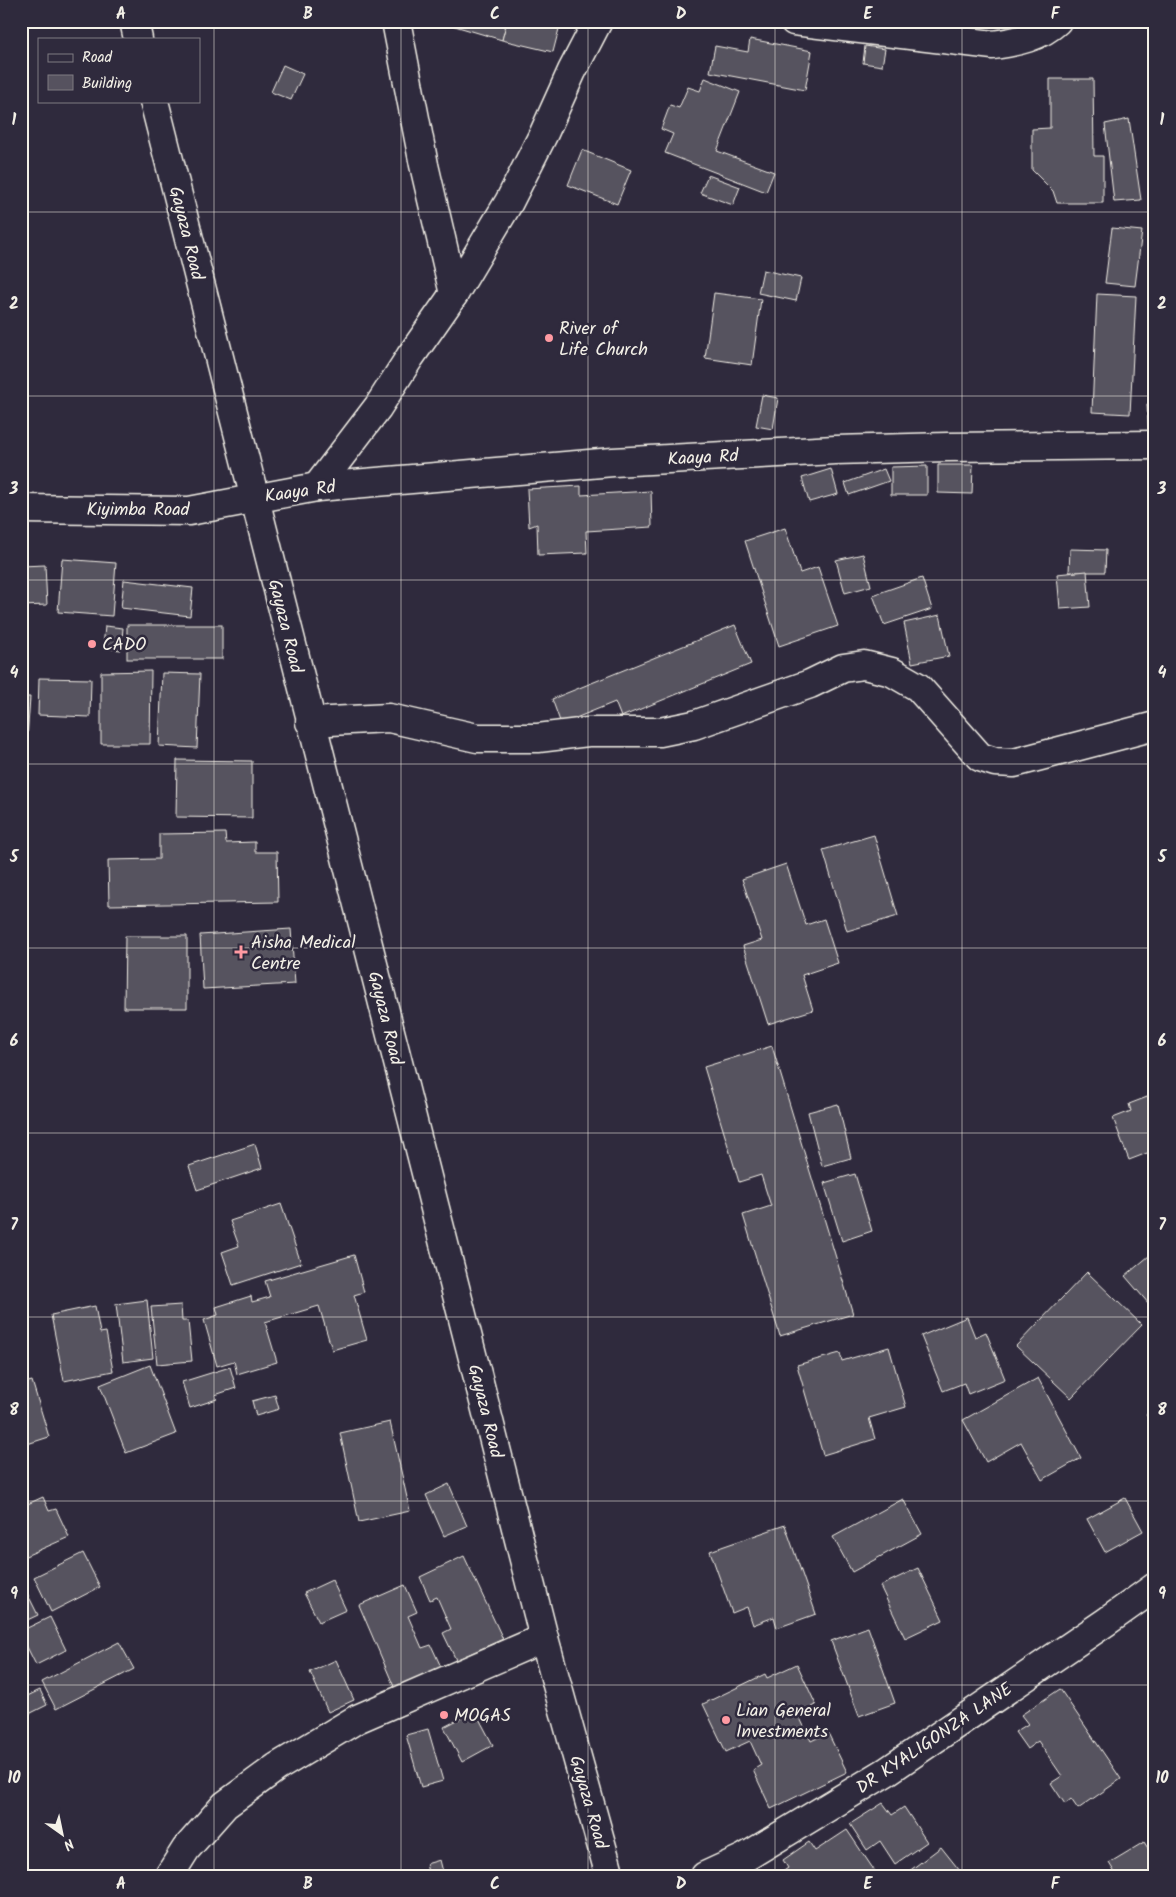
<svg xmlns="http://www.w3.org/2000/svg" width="1176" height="1897" font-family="Kalam,sans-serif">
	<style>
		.building { fill: #56525f; stroke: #f4f1e8 }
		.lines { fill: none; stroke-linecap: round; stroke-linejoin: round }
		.minor-casing { stroke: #f4f1e8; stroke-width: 31 }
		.major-casing { stroke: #f4f1e8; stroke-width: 31 }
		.minor { stroke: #2f2a3d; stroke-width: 28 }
		.major { stroke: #2f2a3d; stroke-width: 28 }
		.grid { fill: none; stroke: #f4f1e8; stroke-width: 1; stroke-opacity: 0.55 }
		.poi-dot { fill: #ff9aa2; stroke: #2f2a3d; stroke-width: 2 }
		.labels { text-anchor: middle; stroke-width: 5; stroke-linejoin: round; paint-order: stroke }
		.street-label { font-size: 18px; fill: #f4f1e8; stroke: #2f2a3d }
		.poi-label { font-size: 18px; fill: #f4f1e8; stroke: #2f2a3d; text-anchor: start }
		.neatline { fill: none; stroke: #f4f1e8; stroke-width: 2 }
		.grid-label { font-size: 16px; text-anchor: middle; font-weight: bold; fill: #f4f1e8 }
	</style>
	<rect width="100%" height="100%" fill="#2f2a3d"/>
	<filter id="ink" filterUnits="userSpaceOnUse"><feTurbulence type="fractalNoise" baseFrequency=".02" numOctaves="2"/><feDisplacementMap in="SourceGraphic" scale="10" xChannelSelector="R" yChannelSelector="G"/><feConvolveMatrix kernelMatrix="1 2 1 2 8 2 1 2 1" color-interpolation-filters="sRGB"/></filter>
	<g filter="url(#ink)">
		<g class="building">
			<path d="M438 21H507L502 40Z"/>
			<path d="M507 21H561L553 52 502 40Z"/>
			<path d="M750 39 812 51 805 90 710 72 715 46 748 52Z"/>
			<path d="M865 46 885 49 882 66 863 63Z"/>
			<path d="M283 65 303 74 291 100 271 92Z"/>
			<path d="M705 78 740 92 717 151 774 172 766 192 665 153 673 134 661 129 670 105 679 108 688 87 700 91Z"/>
			<path d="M1050 79H1093L1094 156H1103V203H1057L1053 191 1032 170V129L1050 128Z"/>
			<path d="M1129 119 1141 200 1114 202 1105 124Z"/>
			<path d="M582 150 631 170 617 204 568 185Z"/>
			<path d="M708 175 740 187 733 205 700 193Z"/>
			<path d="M1112 228 1142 231 1135 286 1105 283Z"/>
			<path d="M763 270 801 278 796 301 758 293Z"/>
			<path d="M714 293 761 299 752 365 705 358Z"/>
			<path d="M1097 294 1136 296 1130 414 1092 412Z"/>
			<rect x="1150" y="320" width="5" height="34"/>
			<path d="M762 395 778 398 773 429 756 426Z"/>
			<path d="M1155 403V440L1149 441 1147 404Z"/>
			<path d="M938 465H973L972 494 938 493Z"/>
			<path d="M927 466V495H891V467Z"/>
			<path d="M831 469 838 494 809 502 802 478Z"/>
			<path d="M884 469 889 481 849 495 845 483Z"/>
			<path d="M581 486V495L651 491 652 527 586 531 587 553 538 555 537 524 529 527 527 489Z"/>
			<path d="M785 528 800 573 818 567 838 626 779 646 745 541Z"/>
			<path d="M1070 549 1106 550 1105 572H1069Z"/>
			<path d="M863 554 871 586 845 593 836 560Z"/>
			<path d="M62 559 116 563 112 616 58 612Z"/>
			<path d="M45 565 47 605 21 606V566Z"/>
			<path d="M1087 571 1090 607 1060 609 1057 574Z"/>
			<path d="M922 578 932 609 884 625 873 595Z"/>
			<path d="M124 580 193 588 190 616 121 608Z"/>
			<path d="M940 615 949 656 912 663 904 623Z"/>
			<rect x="127" y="625" width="95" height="34"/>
			<path d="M735 625 751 664 621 717 615 702 561 724 552 699Z"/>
			<path d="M105 626 123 628 121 650 103 648Z"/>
			<path d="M151 671 150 744H101V672Z"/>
			<path d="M162 673 200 674 197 748 159 746Z"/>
			<path d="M39 678 91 679 90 717 38 715Z"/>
			<path d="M21 697H30L27 740H21Z"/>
			<path d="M177 760 252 761V818L176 817Z"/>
			<path d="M225 833 226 843 255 842V852H277L278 902 109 905 108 860 159 859V834Z"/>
			<path d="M874 835 898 916 847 931 823 850Z"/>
			<path d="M786 864 806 925 824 919 838 963 802 975 813 1010 768 1024 743 946 762 940 742 879Z"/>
			<path d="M291 929 295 984 203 989 200 935Z"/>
			<path d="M125 936H187V1008H124Z"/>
			<path d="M772 1046 853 1314 780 1336 743 1215 771 1206 761 1175 739 1182 704 1067Z"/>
			<path d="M1155 1094V1150L1129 1160 1113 1118 1131 1111 1129 1104Z"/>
			<path d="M838 1104 851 1158 822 1166 808 1112Z"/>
			<path d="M255 1144 262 1168 197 1190 189 1166Z"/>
			<path d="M855 1174 872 1231 842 1241 824 1183Z"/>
			<path d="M281 1204 301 1263 233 1285 222 1252 239 1246 230 1221Z"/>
			<path d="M1155 1251V1311L1125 1276Z"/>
			<path d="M354 1255 364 1292 354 1295 367 1340 332 1350 319 1306 265 1322 277 1362 237 1374 234 1361 217 1366 204 1320 218 1315 216 1307 251 1296 252 1302 270 1297 265 1281Z"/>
			<path d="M1087 1272 1142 1325 1071 1398 1016 1346Z"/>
			<path d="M147 1300 153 1358 123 1362 116 1304Z"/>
			<path d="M181 1305 182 1321H188L192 1361 157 1364 151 1307Z"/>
			<path d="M95 1306 100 1333 106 1332 113 1371 64 1381 51 1315Z"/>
			<path d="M967 1317 975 1337 986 1332 1005 1379 968 1394 964 1383 943 1391 921 1336Z"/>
			<path d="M889 1347 906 1407 869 1418 875 1439 823 1455 797 1365 840 1353 842 1361Z"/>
			<path d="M150 1365 176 1434 126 1453 100 1385Z"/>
			<path d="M230 1367 236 1388 215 1395 217 1399 190 1408 182 1382Z"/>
			<path d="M1038 1378 1081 1458 1042 1480 1021 1442 986 1462 963 1420Z"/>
			<path d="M32 1381 49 1437 21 1446V1384Z"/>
			<path d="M275 1395 279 1409 256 1416 252 1401Z"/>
			<path d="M1155 1407V1425L1146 1415Z"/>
			<path d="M390 1422 410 1511 359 1522 340 1433Z"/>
			<path d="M449 1484 467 1526 444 1536 426 1495Z"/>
			<path d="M43 1497 49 1511 56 1509 69 1537 21 1558V1507Z"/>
			<path d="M1125 1498 1143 1531 1105 1552 1087 1519Z"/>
			<path d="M903 1499 922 1534 852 1572 833 1537Z"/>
			<path d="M785 1525 816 1614 777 1628 774 1617 753 1625 747 1607 732 1613 710 1551Z"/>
			<path d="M83 1553 100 1587 51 1612 34 1577Z"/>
			<path d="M464 1556 503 1639 456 1660 443 1633 451 1629 437 1597 430 1600 420 1577Z"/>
			<path d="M918 1568 943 1620 905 1638 880 1586Z"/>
			<path d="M332 1580 346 1610 319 1622 304 1593Z"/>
			<path d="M23 1585 38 1615 21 1623V1586Z"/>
			<path d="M405 1585 417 1612 408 1616 422 1648 431 1645 442 1669 395 1689 359 1605Z"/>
			<path d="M50 1617 66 1650 36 1665 21 1635V1631Z"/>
			<path d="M868 1627 895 1703 859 1716 831 1641Z"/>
			<path d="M119 1642 134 1669 56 1709 42 1682Z"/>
			<path d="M336 1660 354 1700 328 1712 310 1672Z"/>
			<path d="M797 1664 816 1705 798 1714 811 1741 828 1733 847 1772 771 1809 753 1770 761 1765 750 1741 726 1752 703 1704 765 1674 767 1678Z"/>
			<path d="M1060 1689 1121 1779 1078 1809 1071 1799 1065 1804 1051 1783 1062 1776 1038 1741 1027 1749 1015 1732 1028 1724 1021 1715Z"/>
			<path d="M40 1690 47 1705 21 1718V1699Z"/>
			<path d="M475 1711 493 1745 462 1762 444 1727Z"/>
			<path d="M428 1729 443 1781 421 1787 406 1735Z"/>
			<path d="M883 1803 892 1815 904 1807 927 1842 895 1864 880 1841 867 1850 850 1824Z"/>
			<path d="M847 1830 876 1873 871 1876H777L788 1868 783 1860 809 1842 815 1851Z"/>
			<path d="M1144 1842 1155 1859V1876H1117L1109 1863Z"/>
			<path d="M941 1847 964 1876H911L908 1872Z"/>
			<path d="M440 1860 444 1876H429L426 1864Z"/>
		</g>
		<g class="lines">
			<g class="minor-casing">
				<g id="minor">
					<path d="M396 21 424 165 454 294"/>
					<path d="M794 21 993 45C1016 42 1040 37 1057 21"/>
					<path d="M317 487 378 407 410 357 454 294 509 202 544 133 572 71 598 21"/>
					<path d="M21 509 189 511 317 487 613 462 835 450 947 447 1155 445"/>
					<path d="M310 722 389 718 477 738H538L588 732H660L694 725 810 684 843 668 864 665 892 672 918 687 980 757 995 762 1014 763 1155 726"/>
					<path d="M169 1876 186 1849 225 1805 277 1767 357 1719 544 1638"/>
					<path d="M705 1876 744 1858 886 1772 1106 1622 1155 1587"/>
				</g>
			</g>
			<g class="major-casing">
				<g id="major">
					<path d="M134 21 138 39"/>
					<path d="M154 101 544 1638 610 1876"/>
				</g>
			</g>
			<use href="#minor" class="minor"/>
			<use href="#major" class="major"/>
		</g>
	</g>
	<path class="grid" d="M214 21V1876M401 21V1876M588 21V1876M775 21V1876M962 21V1876M21 212H1155M21 396H1155M21 580H1155M21 764H1155M21 948H1155M21 1133H1155M21 1317H1155M21 1501H1155M21 1685H1155"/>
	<g class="poi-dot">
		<circle cx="549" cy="338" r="5"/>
		<circle cx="92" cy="644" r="5"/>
		<path d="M238.5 944.5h5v5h5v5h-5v5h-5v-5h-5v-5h5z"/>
		<circle cx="444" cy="1715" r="5"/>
		<circle cx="726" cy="1720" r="5"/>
	</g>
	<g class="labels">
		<g class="street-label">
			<text transform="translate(187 233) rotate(76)" y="6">Gayaza Road</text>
			<text transform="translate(703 457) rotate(-3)" y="6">Kaaya Rd</text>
			<text transform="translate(300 491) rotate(-8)" y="6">Kaaya Rd</text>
			<text x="138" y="515">Kiyimba Road</text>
			<text transform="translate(286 626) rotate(76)" y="6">Gayaza Road</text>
			<text transform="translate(386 1018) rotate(76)" y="6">Gayaza Road</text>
			<text transform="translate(486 1411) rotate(76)" y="6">Gayaza Road</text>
			<text transform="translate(934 1738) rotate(-34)" y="6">DR KYALIGONZA LANE</text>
			<text transform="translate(589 1802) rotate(74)" y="6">Gayaza Road</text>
		</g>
		<g class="poi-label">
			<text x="559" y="334">River of<tspan x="559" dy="21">Life Church</tspan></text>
			<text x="102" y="650">CADO</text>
			<text x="251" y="948">Aisha Medical<tspan x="251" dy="21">Centre</tspan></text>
			<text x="736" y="1716">Lian General<tspan x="736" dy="21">Investments</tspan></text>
			<text x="454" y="1721">MOGAS</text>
		</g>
	</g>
	<rect width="1176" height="1897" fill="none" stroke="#2f2a3d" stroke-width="55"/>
	<rect x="38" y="38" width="162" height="65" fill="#2f2a3d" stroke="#7e7a81"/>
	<rect x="48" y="54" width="25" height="8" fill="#2f2a3d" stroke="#7e7a81"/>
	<text x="82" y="62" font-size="15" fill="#f4f1e8">Road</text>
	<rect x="48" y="75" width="25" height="15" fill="#56525f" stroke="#7e7a81"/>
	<text x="82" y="88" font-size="15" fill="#f4f1e8">Building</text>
	<g transform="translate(62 1834) rotate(147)" stroke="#2f2a3d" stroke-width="4" paint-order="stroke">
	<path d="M0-4L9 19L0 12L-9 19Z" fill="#f4f1e8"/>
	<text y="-8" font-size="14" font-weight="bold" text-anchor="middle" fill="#f4f1e8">N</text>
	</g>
	<rect x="28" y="28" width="1120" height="1842" class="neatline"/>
	<g class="grid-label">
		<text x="121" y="19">A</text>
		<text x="308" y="19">B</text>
		<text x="495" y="19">C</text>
		<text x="681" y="19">D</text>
		<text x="868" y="19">E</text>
		<text x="1055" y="19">F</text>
		<text x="14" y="125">1</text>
		<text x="1162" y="125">1</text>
		<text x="14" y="309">2</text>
		<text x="1162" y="309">2</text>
		<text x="14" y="494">3</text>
		<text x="1162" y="494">3</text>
		<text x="14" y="678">4</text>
		<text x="1162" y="678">4</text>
		<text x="14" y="862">5</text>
		<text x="1162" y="862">5</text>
		<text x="14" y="1046">6</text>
		<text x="1162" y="1046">6</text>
		<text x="14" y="1230">7</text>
		<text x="1162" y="1230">7</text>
		<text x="14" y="1415">8</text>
		<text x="1162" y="1415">8</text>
		<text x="14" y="1599">9</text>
		<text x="1162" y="1599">9</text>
		<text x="14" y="1783">10</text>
		<text x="1162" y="1783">10</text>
		<text x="121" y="1889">A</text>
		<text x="308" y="1889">B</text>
		<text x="495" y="1889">C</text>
		<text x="681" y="1889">D</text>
		<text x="868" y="1889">E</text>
		<text x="1055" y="1889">F</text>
	</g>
</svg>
